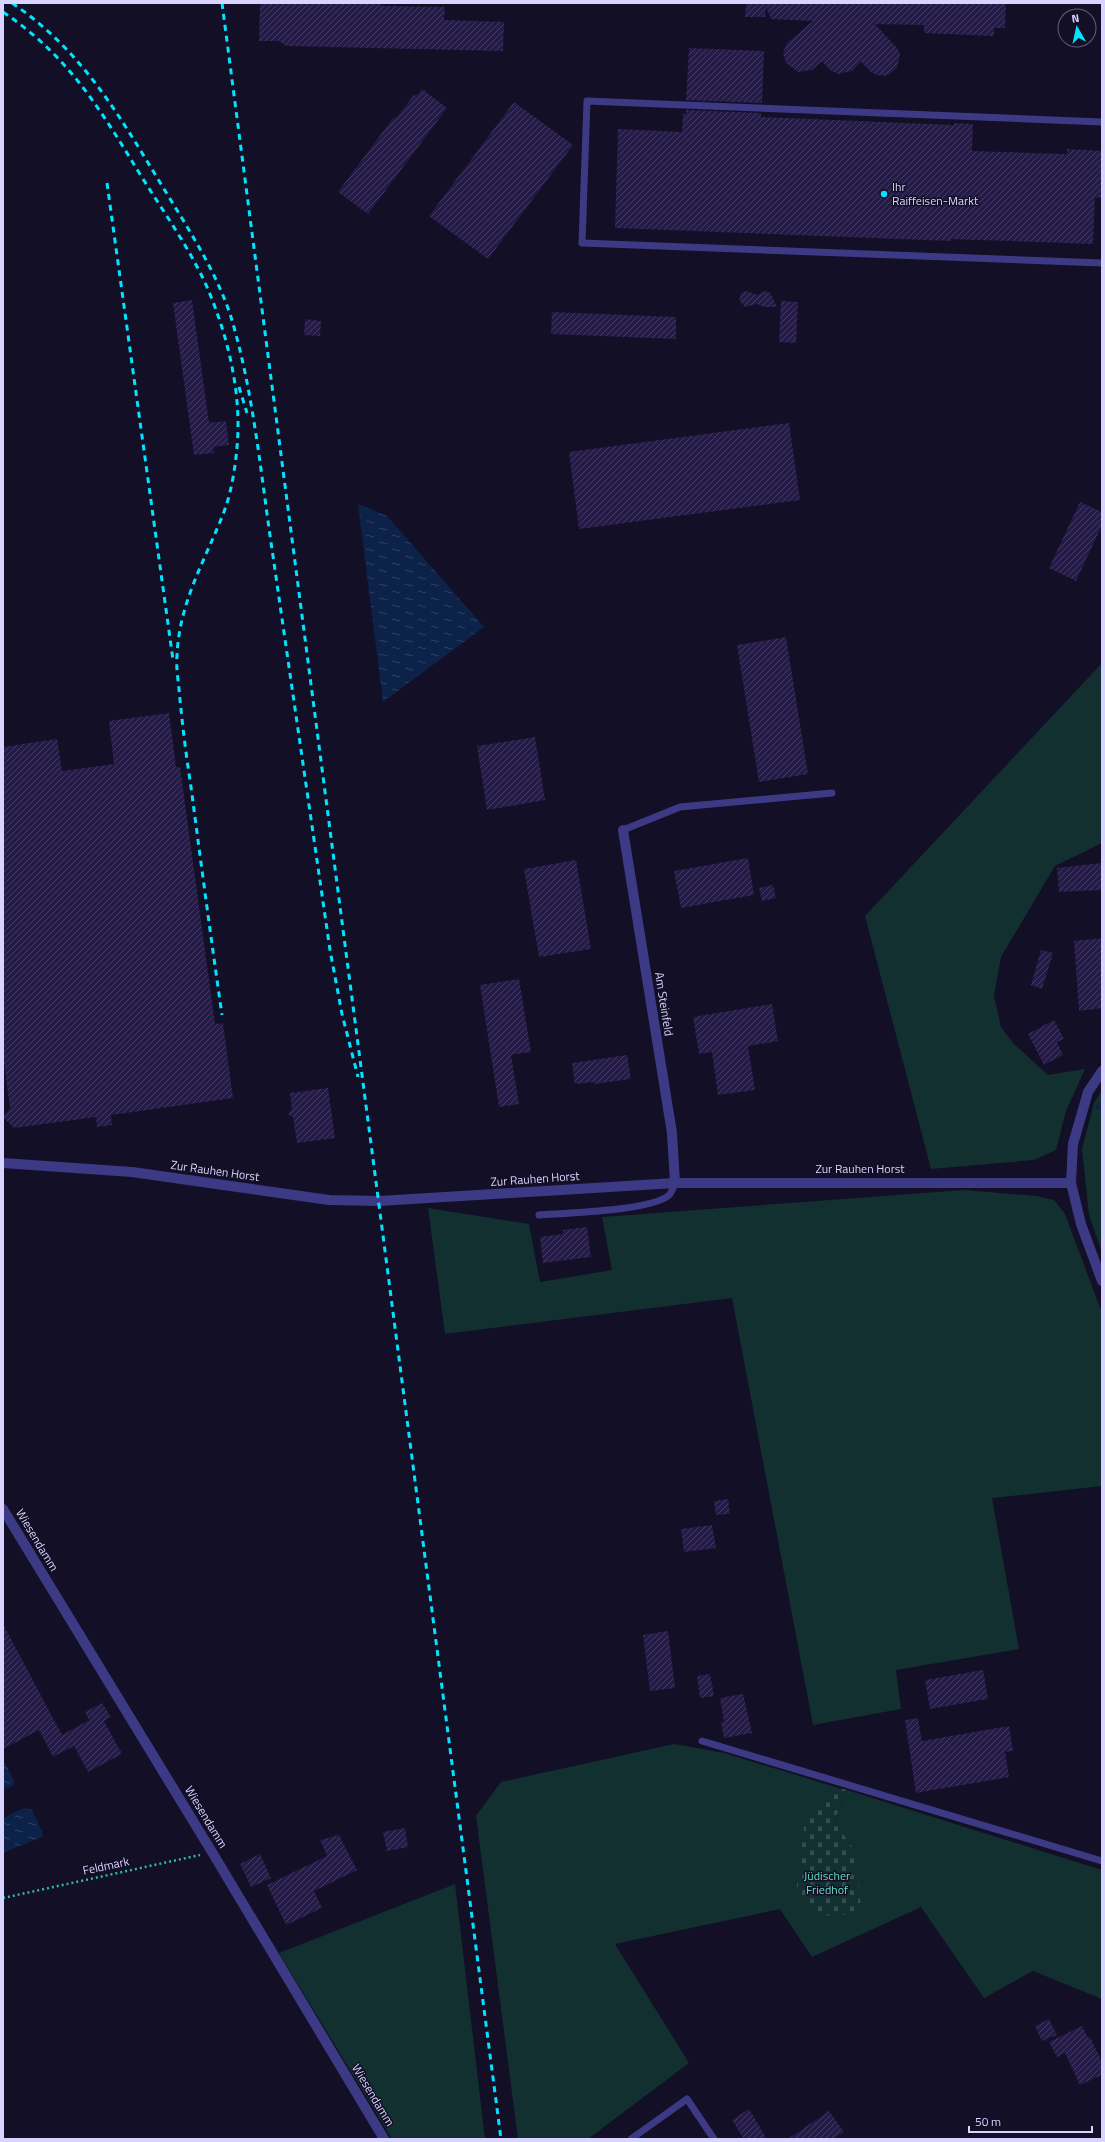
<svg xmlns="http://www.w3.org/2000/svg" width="1105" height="2142" font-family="'Titillium Web',sans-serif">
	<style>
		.green { fill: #12302f }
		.cemetery { fill: url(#cemetery-stones) }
		.water { fill: url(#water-ripples) }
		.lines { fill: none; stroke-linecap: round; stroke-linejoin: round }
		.stream { stroke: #0c2248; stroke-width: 5 }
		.building { fill: url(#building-hatch) }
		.path { stroke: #2fb8b0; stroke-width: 2.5; stroke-dasharray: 2 3; stroke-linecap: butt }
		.lane { stroke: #3d3a85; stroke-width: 7 }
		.street { stroke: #3d3a85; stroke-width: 10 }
		.rail { stroke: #00e5ff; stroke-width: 3; stroke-dasharray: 6 5; stroke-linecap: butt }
		.poi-dot { fill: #00e5ff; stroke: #130f26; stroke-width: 1.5 }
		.labels { text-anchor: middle; stroke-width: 3; stroke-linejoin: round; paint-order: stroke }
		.poi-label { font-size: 12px; fill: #d9d4ff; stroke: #130f26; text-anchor: start }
		.street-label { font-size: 12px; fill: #d9d4ff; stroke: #130f26 }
		.park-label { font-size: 12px; fill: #5fe0c0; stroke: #130f26 }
	</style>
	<defs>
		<pattern id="cemetery-stones" width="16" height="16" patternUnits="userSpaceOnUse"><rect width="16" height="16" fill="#12302f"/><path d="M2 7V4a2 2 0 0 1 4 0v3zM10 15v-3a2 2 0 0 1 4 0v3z" fill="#344d4e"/></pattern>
		<pattern id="water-ripples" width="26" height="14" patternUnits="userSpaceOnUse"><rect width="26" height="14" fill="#0c2248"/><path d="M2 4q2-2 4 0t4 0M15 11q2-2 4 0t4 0" fill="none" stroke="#2f4163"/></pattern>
		<pattern id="building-hatch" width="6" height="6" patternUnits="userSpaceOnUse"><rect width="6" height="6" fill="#241b47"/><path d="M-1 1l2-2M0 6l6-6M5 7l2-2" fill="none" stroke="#433b63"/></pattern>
	</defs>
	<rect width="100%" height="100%" fill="#130f26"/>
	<g class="green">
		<path d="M1102 663V843L1055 866 1001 957 994 996 1001 1027 1013 1043 1048 1075 1085 1069 1066 1111 1056 1150 1034 1160 931 1169 865 916Z"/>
		<path d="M1102 1090V1252L1089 1215 1082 1149 1094 1103Z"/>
		<path d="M964 1190 1036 1196 1054 1200 1065 1214 1102 1313V1486L992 1498 1019 1649 896 1670 901 1709 813 1725 732 1298 445 1334 428 1208 529 1224 540 1282 612 1270 602 1217Z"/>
		<path d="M674 1744 724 1753 839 1788 805 1822 855 1851 834 1821 847 1790 1102 1870V1999L1033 1971 984 1998 921 1907 812 1957 780 1909 615 1944 689 2063 588 2139H518L476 1816 501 1782Z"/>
		<path d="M455 1884 485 2139H392L279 1953Z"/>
	</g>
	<path class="cemetery" d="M839 1788 847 1790 834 1821 855 1851 861 1908 845 1915 814 1916 796 1892 805 1821Z"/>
	<g class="water">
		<path d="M358 504 387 516 484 627 383 702Z"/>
		<path d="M3 1763H5L14 1781V1785L3 1790Z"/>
		<path d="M24 1808 32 1810 43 1834 42 1837 5 1852 3 1850V1818Z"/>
	</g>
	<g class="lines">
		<path class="stream" d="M1098 1107H1102"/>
	</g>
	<g class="building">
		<path d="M260 3H381V6L445 7 444 20 504 22 503 51 286 46 279 41H259Z"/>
		<path d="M746 3H1006L1005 28H994V36L924 33V25L875 24 897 48 900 54 897 68 891 73 885 76 877 75 871 72 861 62 852 71 838 74 831 71 822 61 812 70 798 72 786 63 783 53 787 43 813 21 771 19 766 6 765 17H745Z"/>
		<path d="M689 48 764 51 762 103 686 100Z"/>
		<path d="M422 89 447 108 368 214 338 192 394 117 396 118 414 95 416 96Z"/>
		<path d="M514 102 573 145 488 259 429 216Z"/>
		<path d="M686 110 761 113V117L954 125V123L973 124 972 151 1067 154V149L1102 151V197L1095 198 1093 244 951 239V241L615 228 618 129 682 132 683 114H686Z"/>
		<path d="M746 291 757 295 765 291 770 293 777 307H764L757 304 745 307 739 300 741 294Z"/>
		<path d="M192 300 209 423 226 421 229 445 213 447 214 453 194 455 173 303Z"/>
		<path d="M781 301 798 302 796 343 779 342Z"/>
		<path d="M552 312 676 317V339L551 334Z"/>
		<path d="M305 319 321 321 320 336 304 335Z"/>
		<path d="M789 423 800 500 579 529 569 452Z"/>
		<path d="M1080 502 1102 512V525L1076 581 1049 568Z"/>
		<path d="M786 637 808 774 759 782 737 645Z"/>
		<path d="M169 713 176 767H180L215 1024 223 1023 233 1098 111 1115 112 1125 97 1127 96 1117 14 1128 3 1117 10 1108 3 1055V747L57 739 62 771 114 764 109 721Z"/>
		<path d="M535 737 545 800 487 810 477 746Z"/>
		<path d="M748 858 754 895 681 908 674 871Z"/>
		<path d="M576 860 591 949 539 957 524 869Z"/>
		<path d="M1102 863V890L1059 892 1057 868Z"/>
		<path d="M773 885 776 898 762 901 759 888Z"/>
		<path d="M1102 938V1008L1079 1011 1074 941Z"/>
		<path d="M1041 950 1053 953 1042 989 1031 985Z"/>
		<path d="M519 979 531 1052 511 1055 519 1104 499 1107 480 985Z"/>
		<path d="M772 1004 778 1041 748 1046 755 1090 718 1095 712 1052 699 1054 693 1017Z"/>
		<path d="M1054 1020 1064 1039 1057 1042 1063 1055 1044 1065 1028 1034Z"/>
		<path d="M627 1055 631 1079 594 1084V1082L575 1084 572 1063Z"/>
		<path d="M328 1088 335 1138 297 1143 293 1117 288 1114 292 1109 290 1093Z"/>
		<path d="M587 1227 591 1257 543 1263 540 1237 563 1234V1230Z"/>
		<path d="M728 1499 730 1514 716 1515 714 1501Z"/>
		<path d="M712 1525 716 1548 684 1552 681 1529Z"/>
		<path d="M3 1624 62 1735 89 1720 85 1712 102 1703 111 1717 104 1721 122 1754 88 1772 74 1746 53 1757 39 1730 3 1749Z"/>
		<path d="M668 1631 675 1688 650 1691 643 1635Z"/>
		<path d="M983 1670 988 1699 930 1709 925 1680Z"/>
		<path d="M710 1674 714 1696 700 1698 697 1676Z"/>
		<path d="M743 1694 752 1733 724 1738 721 1722H724L720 1698Z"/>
		<path d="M918 1718 922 1741 1009 1726 1013 1751 1005 1752 1009 1777 916 1793 905 1720Z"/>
		<path d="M405 1828 408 1847 387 1851 383 1832Z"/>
		<path d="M339 1835 357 1870 314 1891 322 1908 286 1925 267 1885 327 1856 320 1840Z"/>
		<path d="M260 1854 271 1878 251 1887 240 1864Z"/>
		<path d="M1049 2019 1057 2035 1042 2041 1035 2026Z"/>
		<path d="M1082 2026 1088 2038 1090 2037 1102 2062V2075L1080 2085 1065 2053 1057 2057 1049 2042Z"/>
		<path d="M749 2109 767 2139H744L732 2120Z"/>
		<path d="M829 2111 844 2132 833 2139H788Z"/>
	</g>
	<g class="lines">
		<path class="path" d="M3 1898 200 1855"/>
		<g class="lane">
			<path d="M1102 122 587 101 582 243 1102 263"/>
			<path d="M623 830 680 807 832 793"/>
			<path d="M539 1215C567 1213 647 1211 668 1196 672 1193 673 1187 675 1183"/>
			<path d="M702 1741 1102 1861"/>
			<path d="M631 2139 687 2099 714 2139"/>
		</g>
		<g class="street">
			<path d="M623 830 672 1133 675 1183"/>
			<path d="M1102 1071 1088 1092 1073 1144 1071 1183 1081 1224 1102 1281"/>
			<path d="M3 1163 132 1172 329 1200 379 1201 675 1183H1071"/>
			<path d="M3 1509 212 1852 384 2139"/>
		</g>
		<g class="rail">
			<path d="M12 3C84 52 120 117 164 189 189 230 216 271 231 317 254 393 261 477 273 556 292 688 311 819 330 950L342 1014 358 1077"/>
			<path d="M222 3 501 2139"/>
			<path d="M3 12C71 58 101 111 143 179 165 214 190 249 207 287 228 336 242 394 237 447 235 470 231 495 222 517 203 564 179 604 177 656 176 667 178 679 179 689 182 722 186 755 191 787 201 863 211 939 222 1015"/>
			<path d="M107 183 173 660"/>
			<path d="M239 387 247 413"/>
		</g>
	</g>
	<circle class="poi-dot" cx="884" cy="194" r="4"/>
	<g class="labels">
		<g class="poi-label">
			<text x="892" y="191">Ihr<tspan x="892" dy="14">Raiffeisen-Markt</tspan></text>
		</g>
		<g class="street-label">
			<text transform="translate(664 1004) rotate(81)" y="4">Am Steinfeld</text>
			<text x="860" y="1173">Zur Rauhen Horst</text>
			<text transform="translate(215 1171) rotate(8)" y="4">Zur Rauhen Horst</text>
			<text transform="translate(535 1179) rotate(-4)" y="4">Zur Rauhen Horst</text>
			<text transform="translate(37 1540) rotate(59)" y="4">Wiesendamm</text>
			<text transform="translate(206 1817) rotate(59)" y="4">Wiesendamm</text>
			<text transform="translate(106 1866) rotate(-12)" y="4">Feldmark</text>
			<text transform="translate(373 2095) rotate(59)" y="4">Wiesendamm</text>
		</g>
		<g class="park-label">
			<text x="827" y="1880">Jüdischer<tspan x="827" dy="14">Friedhof</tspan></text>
		</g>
	</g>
	<rect width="1105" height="2142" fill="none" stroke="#d9d4ff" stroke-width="8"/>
	<g transform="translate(1077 28) rotate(351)"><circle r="19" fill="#130f26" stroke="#625e7d"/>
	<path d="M0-3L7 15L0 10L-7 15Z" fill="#00e5ff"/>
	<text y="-6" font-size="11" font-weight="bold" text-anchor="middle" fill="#d9d4ff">N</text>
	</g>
	<path d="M969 2126v6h123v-6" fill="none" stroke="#d9d4ff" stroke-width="2"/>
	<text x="975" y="2126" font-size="12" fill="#d9d4ff" stroke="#130f26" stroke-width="3" paint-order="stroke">50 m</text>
</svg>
